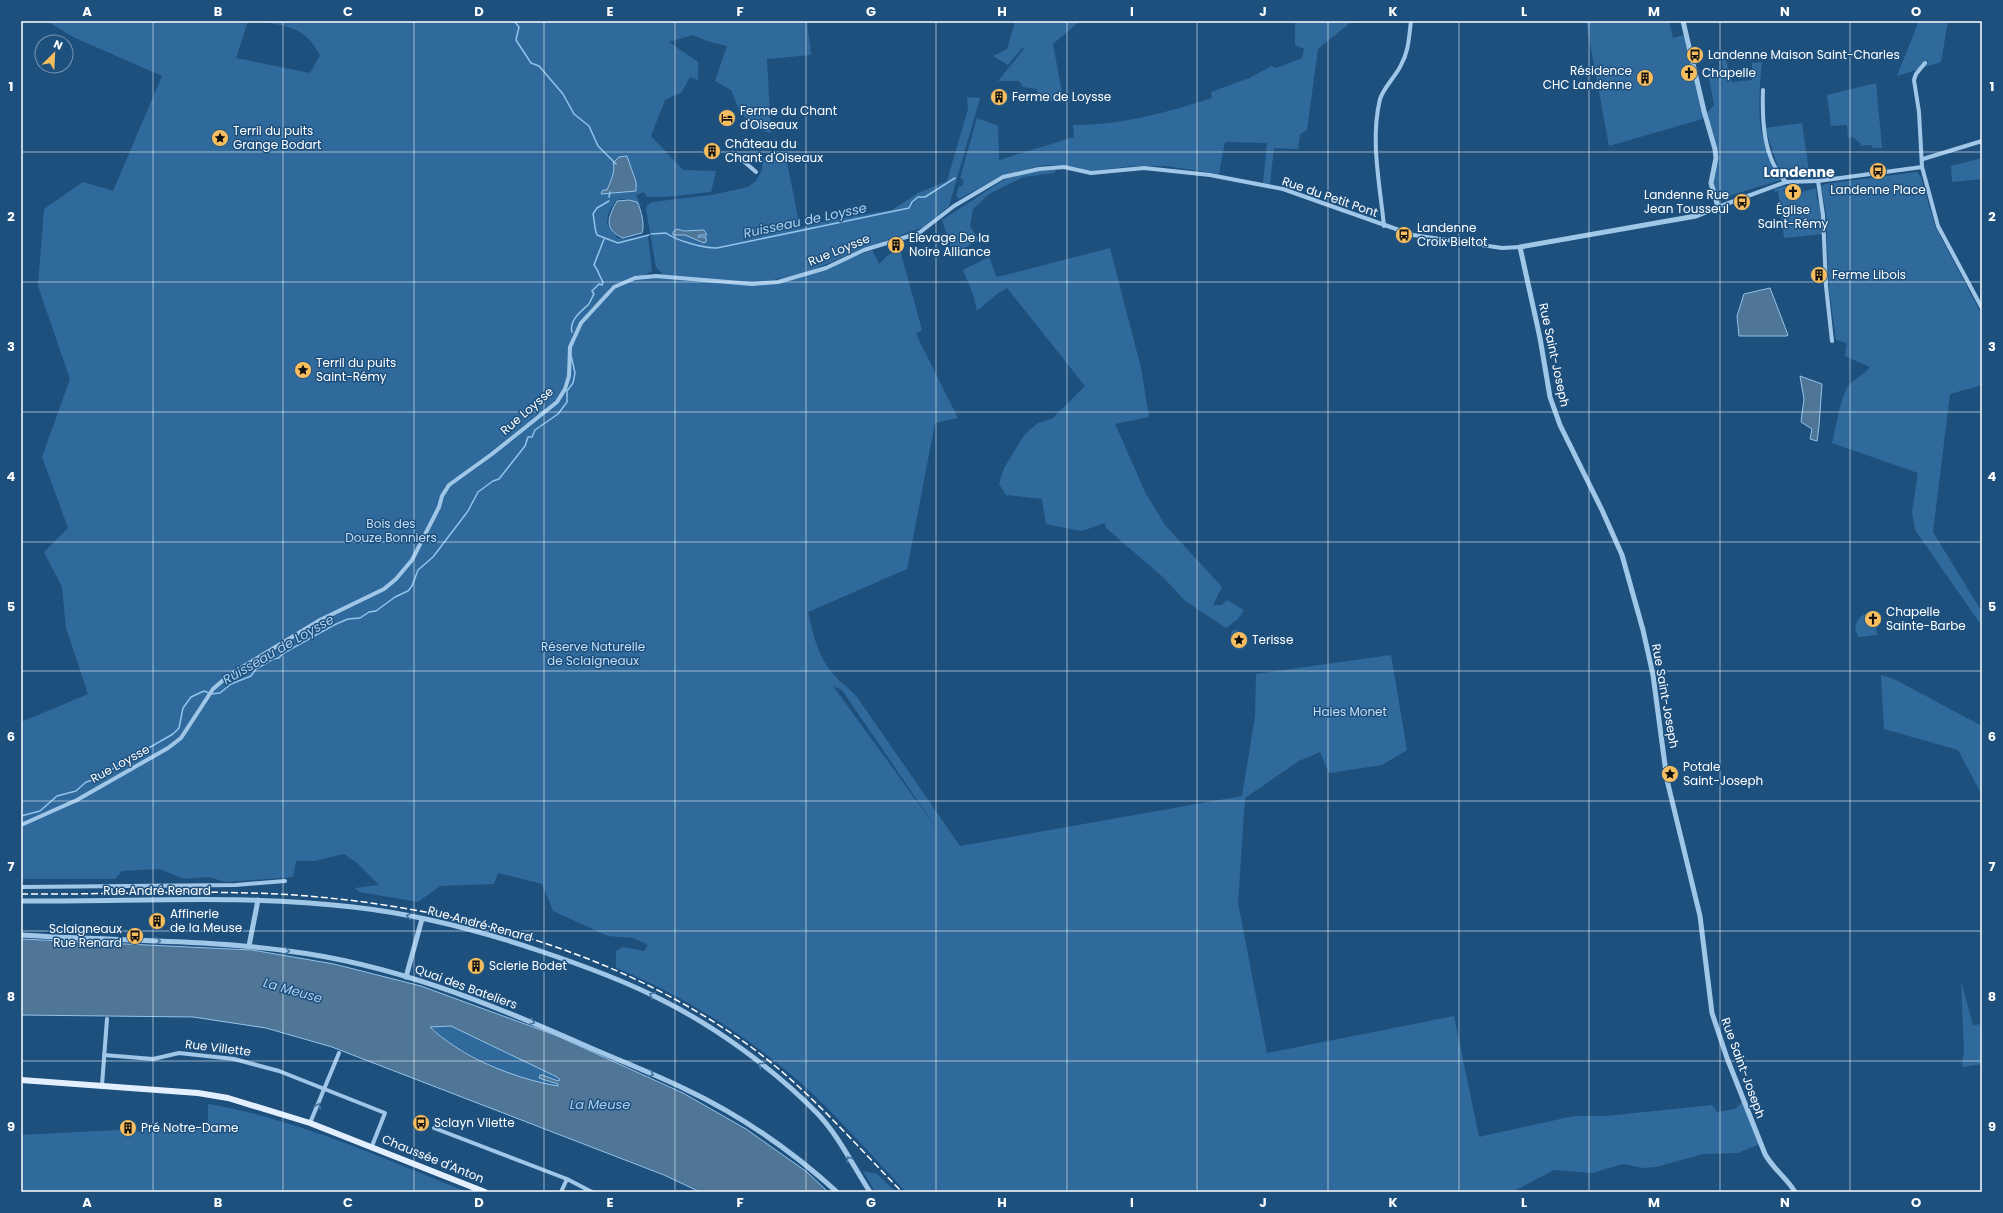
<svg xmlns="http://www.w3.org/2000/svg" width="2003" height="1213" font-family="Poppins,sans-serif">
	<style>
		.green { fill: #306a9c; fill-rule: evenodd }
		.water { fill: #4f7597; stroke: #93c3ea; fill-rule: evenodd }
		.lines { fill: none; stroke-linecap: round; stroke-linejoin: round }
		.stream { stroke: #93c3ea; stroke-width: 1.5 }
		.minor { stroke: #a0c7e8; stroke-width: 4 }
		.tertiary { stroke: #a0c7e8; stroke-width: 5 }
		.primary { stroke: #e3effe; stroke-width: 6 }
		.rail { stroke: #fff; stroke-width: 1.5; stroke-dasharray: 7 3; stroke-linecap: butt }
		.oneway { stroke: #45749e }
		.grid { fill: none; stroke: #fff; stroke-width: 1; stroke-opacity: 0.55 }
		.labels { text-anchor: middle; stroke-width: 3; stroke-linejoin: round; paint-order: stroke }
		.poi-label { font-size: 12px; fill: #fff; stroke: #1e507e; text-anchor: start }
		.street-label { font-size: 12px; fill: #fff; stroke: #1e507e }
		.park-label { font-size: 12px; fill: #c4dff6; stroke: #1e507e }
		.water-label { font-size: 13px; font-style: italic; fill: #abd1f0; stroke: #1e507e }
		.quarter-label { font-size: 14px; font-weight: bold; fill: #fff; stroke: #1e507e }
		.neatline { fill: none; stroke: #fff; stroke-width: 1.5 }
		.grid-label { font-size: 13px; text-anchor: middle; font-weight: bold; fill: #fff }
	</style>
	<rect width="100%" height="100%" fill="#1e507e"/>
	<g class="green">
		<path d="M47 21H248L236 58 310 73 320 55C304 26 289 27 260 21H807L811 55 767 59 771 133 753 128 739 109 731 90 715 81 727 46 707 41 693 35 669 42 698 62V80L690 77 682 92 665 100 651 136 683 170 716 171 711 192 664 197H647L644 192 636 195 641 207C634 199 628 198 616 200L608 214 607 224 617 238 626 239 647 234 639 239 648 236 652 271C639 280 625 277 609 288L610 290 635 278 656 276 752 284 778 282 811 273 872 250 879 264 888 255 900 250 922 330 916 334 958 418 935 423 907 569 808 612C813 635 818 657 834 675 841 683 850 689 857 697L960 846 1242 796 1255 716 1256 674 1391 655 1407 750 1382 765 1329 773 1320 752 1299 761 1245 798 1238 903 1267 1053 1454 1016 1479 1137 1574 1116H1606L1712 1105 1717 1112 1735 1109 1743 1101 1760 1144 1738 1153 1703 1154 1656 1167 1643 1168 1623 1164 1592 1173 1554 1170 1512 1192H906C876 1160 846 1126 814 1095 759 1043 686 996 616 968V951L623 947 644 951 648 945 633 938 608 936 553 911 542 884 498 873 494 884 440 886 418 902 359 892 355 888 379 885 357 863 344 854 314 861H296L293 877 226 882 208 877 184 879 159 869 122 871 115 879H21V722L88 694 66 628 62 587 44 552 68 528 42 457 70 379 38 286 44 209 83 182 113 191 162 76 73 37ZM833 686 842 690 937 829Z"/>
		<path d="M1015 21H1080L1053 44 1064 103 1040 99 1036 89 1023 87 1019 81H998L1024 49 1022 48 1008 65 993 56 1007 49Z"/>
		<path d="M1295 21H1366L1350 23 1318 49 1307 130 1300 134 1298 149 1274 148 1270 184 1263 183 1267 143 1225 142 1219 174 1166 166H1132L1091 171 1063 165H1044L1003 175 959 199 956 196 959 186H962L964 180 960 178 977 118 998 126 999 160 1074 137 1073 125C1120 125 1166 113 1212 98L1211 92 1249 78 1272 66 1276 68 1302 58 1304 49 1295 45Z"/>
		<path d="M1586 21H1669L1673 38 1687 34 1706 118 1609 146Z"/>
		<path d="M1919 21H1948L1941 62 1897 76Z"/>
		<path d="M1720 50H1723L1732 82 1752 80V63L1762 62C1760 83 1757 114 1762 134 1766 150 1775 164 1781 180L1725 197 1717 194C1710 180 1718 170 1719 157 1719 145 1710 125 1707 113L1714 105 1708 72 1723 69Z"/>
		<path d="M1876 83 1882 148H1872V145L1861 146 1860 143 1853 137 1848 138 1847 125 1831 126 1827 95Z"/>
		<path d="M967 97 980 98 949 206 924 227 864 248 808 272 768 281 745 282 664 276 656 267 646 209 647 205 652 202 711 195 748 187 756 181 762 170 763 157H786L800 228 830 220 892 210 918 193 947 181 968 109Z"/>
		<path d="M1802 123 1809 171 1817 172 1818 177 1815 179 1786 177 1780 173 1765 128Z"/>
		<path d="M1982 158V179L1952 182 1951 166Z"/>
		<path d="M1056 170 1054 173 1023 177 989 194 973 209 970 226 979 240 953 254 942 220 1005 179 1034 171Z"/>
		<path d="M1917 172 1921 177 1935 226 1982 315V385L1950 394 1933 532 1982 612V626L1915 530 1912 511 1918 473 1832 443C1836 428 1840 400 1847 388 1852 379 1864 376 1870 367L1845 356 1847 343 1836 340 1829 290 1826 213 1821 186 1825 184Z"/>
		<path d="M1786 186V189L1783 190 1786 194V199L1795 197V194L1816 188 1817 200 1820 202 1822 234 1784 238 1778 191 1775 192 1774 189Z"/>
		<path d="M1110 248 1141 368 1149 417 1115 424 1145 492 1165 525 1222 587 1213 605H1222L1227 600 1244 610 1238 619 1226 628 1184 600 1164 578 1106 528 1105 523 1082 531 1046 524 1042 499 1006 495 999 484 1004 468 1025 434 1038 423 1053 418 1085 386 1007 288 997 294 977 311 973 294 963 270 989 257 996 276 998 277Z"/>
		<path d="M1874 611 1877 635 1859 637C1850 623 1860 614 1874 611Z"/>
		<path d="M1238 630 1248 643 1244 648 1237 650C1231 645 1230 638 1232 631Z"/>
		<path d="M1881 675 1894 679 1982 726V795L1958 750 1884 729Z"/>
		<path d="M1961 981 1973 1025 1982 1024V1064L1962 1067 1964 1050Z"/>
		<path d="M451 1026 557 1077 560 1080 558 1081 542 1075 539 1078 558 1084V1087L508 1074 449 1043 430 1027Z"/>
		<path d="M208 1104C296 1118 386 1160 468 1192H21V1135L136 1129 137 1132 141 1131V1129L208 1126Z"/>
		<path d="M863 1171 877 1174 896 1192H875Z"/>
	</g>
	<g class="water">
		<path d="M627 156 636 182V191L601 194 603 190H607C610 183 616 171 613 163L619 157Z"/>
		<path d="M629 200 637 202C641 209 645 225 642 233L623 238C602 229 609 216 617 201Z"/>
		<path d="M677 229 684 231 704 230 707 235H699L698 237H706V242L704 243 685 235H673V232Z"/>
		<path d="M1770 288 1788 335 1787 336H1739L1737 316 1744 294Z"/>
		<path d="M1800 376 1822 384 1819 426 1817 441 1810 439 1812 429 1801 422 1804 399Z"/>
		<path d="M21 939 252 950 334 964 421 986 555 1035 683 1093 746 1129 807 1172 828 1192H700L664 1175 332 1047 266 1028 193 1017 21 1015ZM451 1026 557 1077 560 1080 558 1081 542 1075H540L539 1078 558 1084V1086C515 1079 461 1057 430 1027Z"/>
	</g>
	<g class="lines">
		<g class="stream">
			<path d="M514 21 519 27 516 40 531 63 539 66 563 94 574 114 589 126 598 146 616 164"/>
			<path d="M609 197 610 192"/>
			<path d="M609 201 597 208 593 214C595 222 594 228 597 235L618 243 649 235"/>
			<path d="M651 234 666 233C677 241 703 248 717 248L909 208 912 202 918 197H925L955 178"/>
			<path d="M572 332C569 321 580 312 588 305 590 303 592 297 594 294L592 291 599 284 602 285 603 282C599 276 599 271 594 265L604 239"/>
			<path d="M21 816 40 811 57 796 76 791 86 782 93 780 173 734 179 728 183 708 191 697 204 691 211 694 220 693 231 684 251 676 256 669 273 659 279 658 282 654 334 625 348 619 360 618 369 612 376 611 395 597 408 591 412 586 418 570 433 557 468 511 478 492 493 481 499 479 525 446 528 437H532L535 430 558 414 567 402V391L573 383 575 373 571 355"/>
		</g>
		<g class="minor">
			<path d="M1925 63 1916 74 1914 80 1919 112 1922 167 1938 226 1982 308"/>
			<path d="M1763 90C1762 120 1763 159 1786 182"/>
			<path d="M740 158 756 172"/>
			<path d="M1923 159 1982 141"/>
			<path d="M1818 181 1823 215 1826 286 1832 341"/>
			<path d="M1718 207 1786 182 1818 181 1922 167"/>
			<path d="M1384 226C1380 185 1370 140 1380 99 1384 87 1396 76 1401 65 1409 51 1409 36 1411 21"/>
			<path d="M21 825 77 800 168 748 181 738 213 689 228 676 320 620 384 589 396 579 412 560 439 507 442 496 449 485 492 454 557 402 565 389 569 376 570 347 581 323 614 287 635 278 656 276 752 284 778 282 826 268 864 250 919 233 954 206 1003 177 1039 169 1064 167 1091 173 1144 168 1210 175 1283 189 1413 235 1502 248 1520 247"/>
			<path d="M21 887 236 885 285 881"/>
			<path d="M104 1055 153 1059 179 1053 234 1059 279 1071 385 1113 372 1146"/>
			<path d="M102 1085 107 1019"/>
			<path d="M310 1123 339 1053"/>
			<path d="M434 1128 567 1179 592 1192"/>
			<path d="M561 1192 567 1179"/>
		</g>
		<g class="tertiary">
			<path d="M1683 21 1704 111 1715 149 1716 158 1711 183 1718 207 1696 216 1520 247 1540 338 1550 397 1560 425 1602 510 1622 555 1643 630 1653 675 1667 780 1700 916 1712 1013 1727 1058 1765 1154C1773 1169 1787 1178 1795 1192"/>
			<path d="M21 901C131 902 243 894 353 907 415 914 478 930 537 950 579 964 621 979 660 999 715 1026 775 1070 817 1113 839 1136 853 1166 870 1192"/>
			<path d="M21 935C110 941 200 939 288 951 392 964 489 1003 584 1045 618 1060 652 1073 685 1089 740 1115 792 1151 837 1192"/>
			<path d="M249 946 258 900"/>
			<path d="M406 977 422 919"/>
		</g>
		<path class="primary" d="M21 1080 198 1093 228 1098 310 1123 485 1192"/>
		<path class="rail" d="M21 894C112 895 203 889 294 895 454 906 620 952 751 1047 808 1089 853 1142 902 1192"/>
	</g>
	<defs><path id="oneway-chevron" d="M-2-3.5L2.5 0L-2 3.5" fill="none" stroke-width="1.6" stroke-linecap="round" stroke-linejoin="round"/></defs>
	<g class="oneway">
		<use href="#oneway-chevron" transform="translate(409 916) rotate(-170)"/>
		<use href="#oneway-chevron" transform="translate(158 941) rotate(1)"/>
		<use href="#oneway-chevron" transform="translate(287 951) rotate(8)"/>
		<use href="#oneway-chevron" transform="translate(652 995) rotate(-156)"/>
		<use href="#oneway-chevron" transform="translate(532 1022) rotate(23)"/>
		<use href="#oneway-chevron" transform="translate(761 1065) rotate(-142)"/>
		<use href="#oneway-chevron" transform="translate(651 1074) rotate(24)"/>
		<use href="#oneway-chevron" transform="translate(318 1106) rotate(-67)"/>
		<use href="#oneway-chevron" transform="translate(849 1159) rotate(-122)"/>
	</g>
	<path class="grid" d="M153 21V1192M283 21V1192M414 21V1192M544 21V1192M675 21V1192M806 21V1192M936 21V1192M1067 21V1192M1197 21V1192M1328 21V1192M1459 21V1192M1589 21V1192M1720 21V1192M1850 21V1192M21 152H1982M21 282H1982M21 412H1982M21 542H1982M21 671H1982M21 801H1982M21 931H1982M21 1061H1982"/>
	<defs>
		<g id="bus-disc" transform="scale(0.9)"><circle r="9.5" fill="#f7be5f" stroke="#1e507e"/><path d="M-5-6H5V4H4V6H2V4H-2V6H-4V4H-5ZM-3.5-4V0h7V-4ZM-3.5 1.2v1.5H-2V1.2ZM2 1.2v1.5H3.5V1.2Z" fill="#111"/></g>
		<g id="church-disc" transform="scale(0.9)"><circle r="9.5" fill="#f7be5f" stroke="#1e507e"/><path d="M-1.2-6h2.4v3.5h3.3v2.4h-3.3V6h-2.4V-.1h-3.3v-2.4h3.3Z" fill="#111"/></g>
		<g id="building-disc" transform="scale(0.9)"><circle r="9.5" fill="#f7be5f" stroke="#1e507e"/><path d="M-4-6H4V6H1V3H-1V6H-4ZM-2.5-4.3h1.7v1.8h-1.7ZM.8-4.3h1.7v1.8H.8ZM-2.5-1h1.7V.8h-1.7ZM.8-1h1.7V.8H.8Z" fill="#111"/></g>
		<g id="hotel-disc" transform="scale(0.9)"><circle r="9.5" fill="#f7be5f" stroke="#1e507e"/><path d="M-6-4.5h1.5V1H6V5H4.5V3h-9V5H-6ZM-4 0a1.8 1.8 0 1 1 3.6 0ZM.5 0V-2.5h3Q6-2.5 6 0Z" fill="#111"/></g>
		<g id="sight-disc" transform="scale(0.9)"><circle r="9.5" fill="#f7be5f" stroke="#1e507e"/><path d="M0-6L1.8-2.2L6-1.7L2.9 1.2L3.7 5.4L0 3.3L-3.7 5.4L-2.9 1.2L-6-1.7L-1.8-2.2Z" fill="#111"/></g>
	</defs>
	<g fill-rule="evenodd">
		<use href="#bus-disc" x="1695" y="55"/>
		<use href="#church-disc" x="1689" y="73"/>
		<use href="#building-disc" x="1645" y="78"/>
		<use href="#building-disc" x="999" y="97"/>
		<use href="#hotel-disc" x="727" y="118"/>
		<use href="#sight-disc" x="220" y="138"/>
		<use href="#building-disc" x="712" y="151"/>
		<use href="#bus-disc" x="1878" y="171"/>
		<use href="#church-disc" x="1793" y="192"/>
		<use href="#bus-disc" x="1742" y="202"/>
		<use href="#bus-disc" x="1404" y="235"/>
		<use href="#building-disc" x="896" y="245"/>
		<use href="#building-disc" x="1819" y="275"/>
		<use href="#sight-disc" x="303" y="370"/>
		<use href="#church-disc" x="1873" y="619"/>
		<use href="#sight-disc" x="1239" y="640"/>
		<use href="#sight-disc" x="1670" y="774"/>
		<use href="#building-disc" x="157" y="921"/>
		<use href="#bus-disc" x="135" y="936"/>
		<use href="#building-disc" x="476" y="966"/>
		<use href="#bus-disc" x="421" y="1123"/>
		<use href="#building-disc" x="128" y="1128"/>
	</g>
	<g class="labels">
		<g class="poi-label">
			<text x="1708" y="59">Landenne Maison Saint-Charles</text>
			<text x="1632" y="75" text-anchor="end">Résidence<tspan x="1632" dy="14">CHC Landenne</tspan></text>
			<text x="1702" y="77">Chapelle</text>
			<text x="1012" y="101">Ferme de Loysse</text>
			<text x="740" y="115">Ferme du Chant<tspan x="740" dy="14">d'Oiseaux</tspan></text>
			<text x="233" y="135">Terril du puits<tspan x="233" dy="14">Grange Bodart</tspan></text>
			<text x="725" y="148">Château du<tspan x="725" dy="14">Chant d'Oiseaux</tspan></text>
			<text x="1878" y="194" text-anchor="middle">Landenne Place</text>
			<text x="1729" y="199" text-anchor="end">Landenne Rue<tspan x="1729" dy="14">Jean Tousseul</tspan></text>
			<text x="1793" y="214" text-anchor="middle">Église<tspan x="1793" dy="14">Saint-Rémy</tspan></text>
			<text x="1417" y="232">Landenne<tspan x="1417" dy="14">Croix Bieltot</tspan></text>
			<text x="909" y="242">Elevage De la<tspan x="909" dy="14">Noire Alliance</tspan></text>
			<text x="1832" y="279">Ferme Libois</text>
			<text x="316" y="367">Terril du puits<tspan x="316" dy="14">Saint-Rémy</tspan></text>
			<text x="1886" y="616">Chapelle<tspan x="1886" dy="14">Sainte-Barbe</tspan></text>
			<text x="1252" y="644">Terisse</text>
			<text x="1683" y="771">Potale<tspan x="1683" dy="14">Saint-Joseph</tspan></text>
			<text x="170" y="918">Affinerie<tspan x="170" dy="14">de la Meuse</tspan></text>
			<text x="122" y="933" text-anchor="end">Sclaigneaux<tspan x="122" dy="14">Rue Renard</tspan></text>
			<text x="489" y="970">Scierie Bodet</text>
			<text x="434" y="1127">Sclayn Vilette</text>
			<text x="141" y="1132">Pré Notre-Dame</text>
		</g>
		<g class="street-label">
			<text transform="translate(1330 197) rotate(19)" y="4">Rue du Petit Pont</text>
			<text transform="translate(839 250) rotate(-22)" y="4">Rue Loysse</text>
			<text transform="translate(1554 355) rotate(78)" y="4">Rue Saint-Joseph</text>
			<text transform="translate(527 411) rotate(-41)" y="4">Rue Loysse</text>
			<text transform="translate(1665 696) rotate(80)" y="4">Rue Saint-Joseph</text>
			<text transform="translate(120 764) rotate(-29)" y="4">Rue Loysse</text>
			<text x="157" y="895">Rue André Renard</text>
			<text transform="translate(480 924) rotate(15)" y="4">Rue André Renard</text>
			<text transform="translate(466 987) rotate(20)" y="4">Quai des Bateliers</text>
			<text transform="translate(218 1048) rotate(7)" y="4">Rue Villette</text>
			<text transform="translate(1743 1068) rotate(70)" y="4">Rue Saint-Joseph</text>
			<text transform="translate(433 1159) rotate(22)" y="4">Chaussée d'Anton</text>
		</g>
		<g class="park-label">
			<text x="391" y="528">Bois des<tspan x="391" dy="14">Douze Bonniers</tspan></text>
			<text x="593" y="651">Réserve Naturelle<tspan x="593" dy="14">de Sclaigneaux</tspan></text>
			<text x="1350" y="716">Haies Monet</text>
		</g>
		<g class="water-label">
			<text transform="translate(805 220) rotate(-12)" y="5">Ruisseau de Loysse</text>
			<text transform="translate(278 649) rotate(-30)" y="5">Ruisseau de Loysse</text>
			<text transform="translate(293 990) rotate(16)" y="5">La Meuse</text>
			<text x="600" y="1109">La Meuse</text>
		</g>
		<g class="quarter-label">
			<text x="1799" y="177">Landenne</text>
		</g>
	</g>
	<rect width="2003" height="1213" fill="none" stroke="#1e507e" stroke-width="44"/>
	<g transform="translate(54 54) rotate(24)"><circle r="19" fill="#1e507e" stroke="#7896b2"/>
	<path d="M0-3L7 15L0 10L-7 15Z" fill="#f7be5f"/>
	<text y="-6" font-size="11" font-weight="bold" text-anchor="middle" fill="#ffffff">N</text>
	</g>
	<rect x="22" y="22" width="1959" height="1169" class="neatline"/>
	<g class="grid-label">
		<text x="87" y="16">A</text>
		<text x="218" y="16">B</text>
		<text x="348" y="16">C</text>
		<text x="479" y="16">D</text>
		<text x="610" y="16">E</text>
		<text x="740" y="16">F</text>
		<text x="871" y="16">G</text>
		<text x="1002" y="16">H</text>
		<text x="1132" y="16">I</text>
		<text x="1263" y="16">J</text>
		<text x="1393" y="16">K</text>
		<text x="1524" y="16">L</text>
		<text x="1654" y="16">M</text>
		<text x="1785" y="16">N</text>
		<text x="1916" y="16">O</text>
		<text x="11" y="91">1</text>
		<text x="1992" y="91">1</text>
		<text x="11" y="221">2</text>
		<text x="1992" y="221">2</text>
		<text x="11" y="351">3</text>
		<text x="1992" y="351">3</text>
		<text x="11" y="481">4</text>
		<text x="1992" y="481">4</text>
		<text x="11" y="611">5</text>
		<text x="1992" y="611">5</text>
		<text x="11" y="741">6</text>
		<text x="1992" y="741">6</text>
		<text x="11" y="871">7</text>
		<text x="1992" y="871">7</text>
		<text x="11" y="1001">8</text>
		<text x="1992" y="1001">8</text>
		<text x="11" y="1131">9</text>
		<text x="1992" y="1131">9</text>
		<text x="87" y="1207">A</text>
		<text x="218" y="1207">B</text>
		<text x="348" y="1207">C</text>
		<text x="479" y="1207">D</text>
		<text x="610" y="1207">E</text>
		<text x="740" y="1207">F</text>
		<text x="871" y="1207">G</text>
		<text x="1002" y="1207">H</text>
		<text x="1132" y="1207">I</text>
		<text x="1263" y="1207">J</text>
		<text x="1393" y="1207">K</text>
		<text x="1524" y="1207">L</text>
		<text x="1654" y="1207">M</text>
		<text x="1785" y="1207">N</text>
		<text x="1916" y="1207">O</text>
	</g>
</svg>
